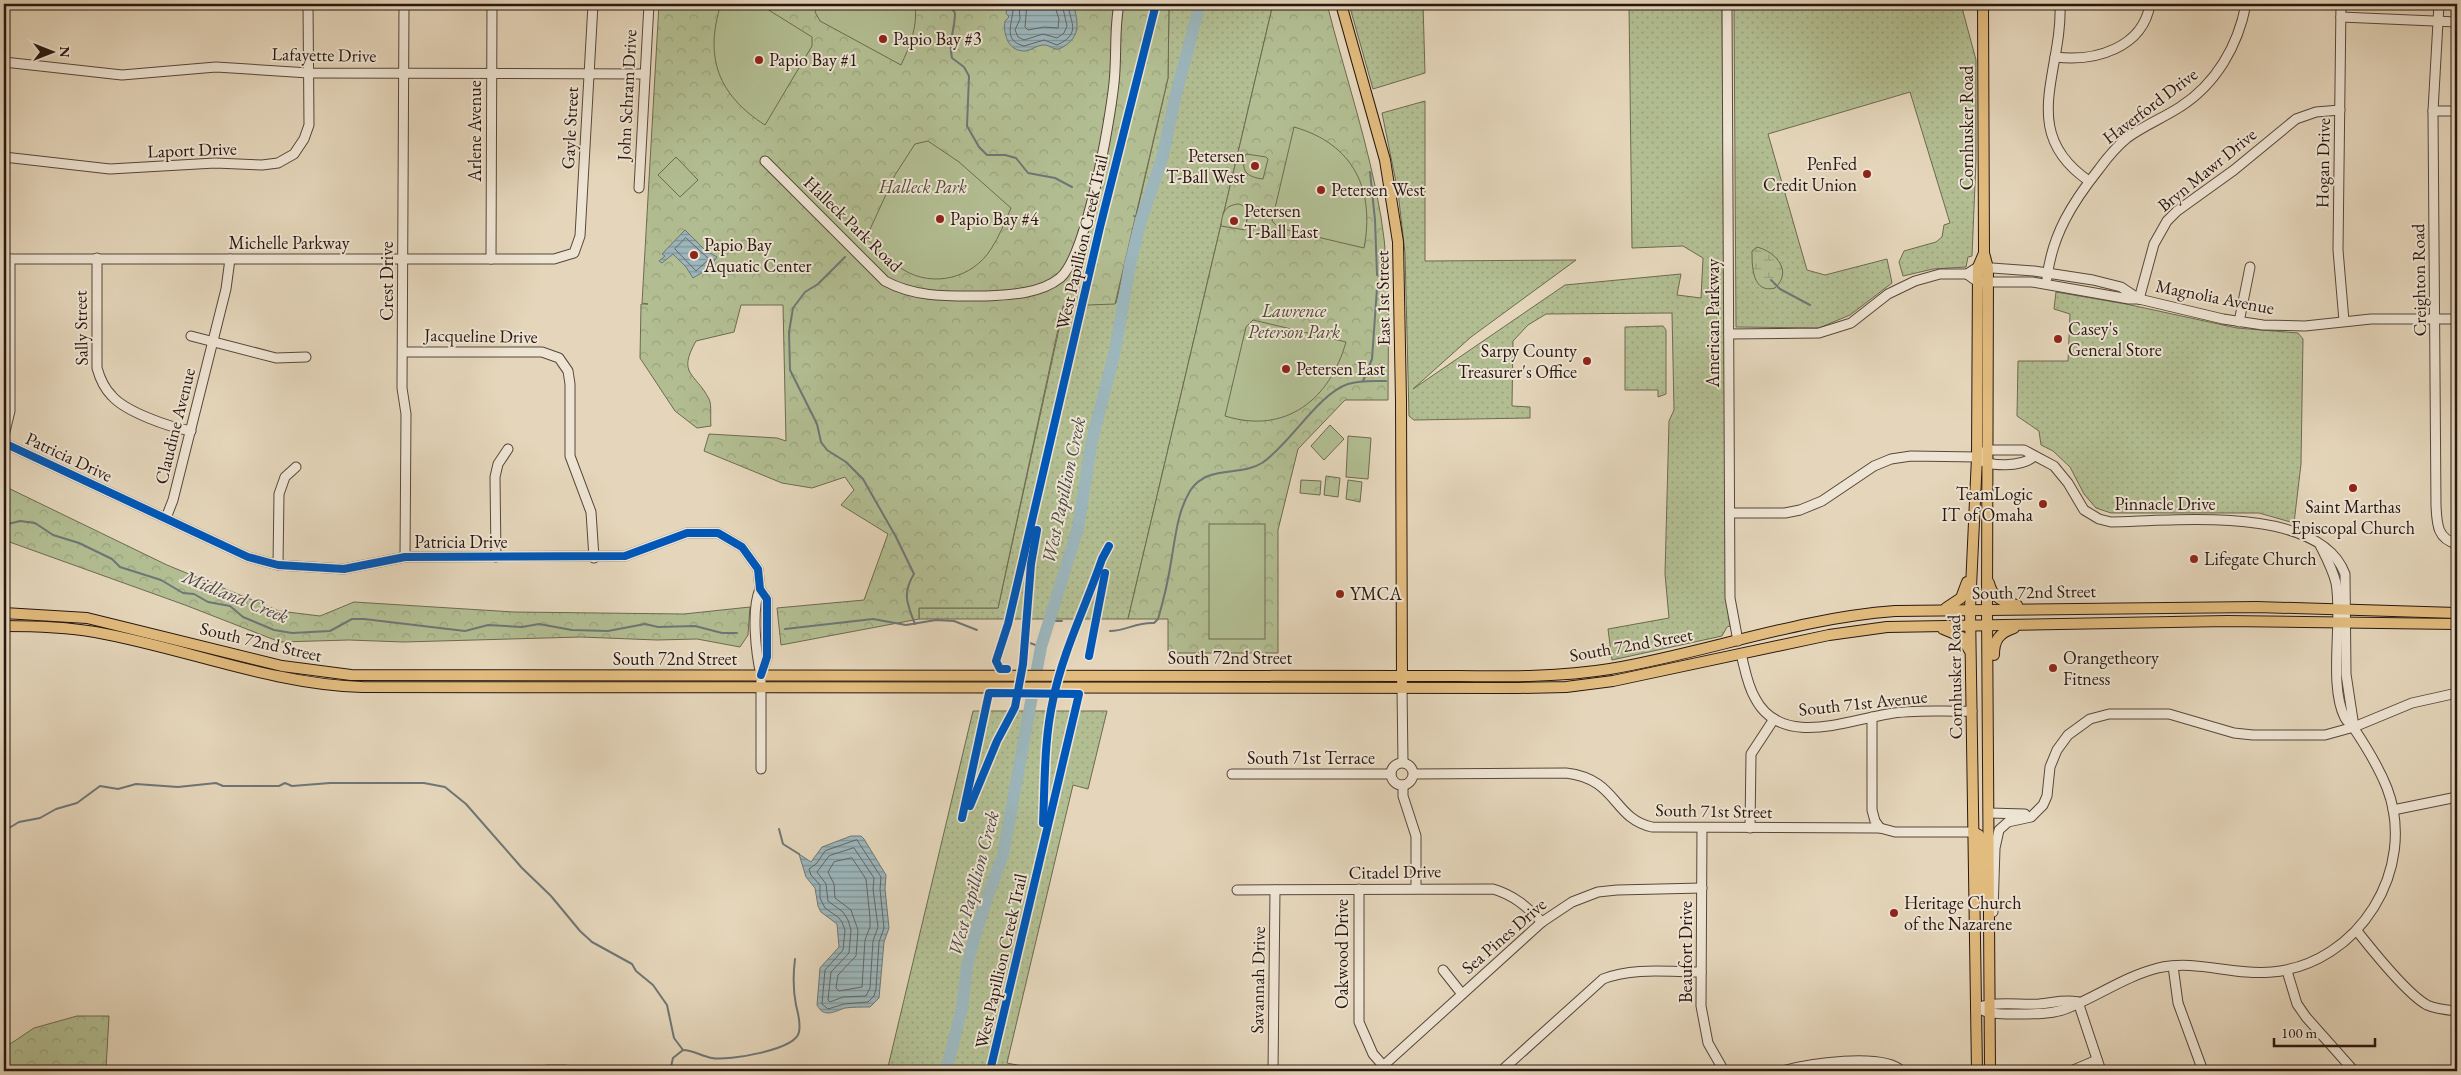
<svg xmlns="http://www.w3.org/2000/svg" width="2461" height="1075" font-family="'EB Garamond',serif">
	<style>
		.grass { fill: url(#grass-dots); stroke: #6d6a51 }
		.forest { fill: url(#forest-crowns); stroke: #6d6a51 }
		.wetland { fill: url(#wetland-marsh); stroke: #6d6a51 }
		.pitch { fill: #b2be92; stroke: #6d6a51 }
		.water { fill: url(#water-rules); stroke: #6e7677 }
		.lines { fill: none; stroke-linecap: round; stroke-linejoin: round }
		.shore { stroke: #626666; stroke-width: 1 }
		.stream { stroke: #6e7677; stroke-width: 2 }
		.river { stroke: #9cb6bc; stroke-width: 12 }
		.minor-casing { stroke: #57473b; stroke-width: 11 }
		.major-casing { stroke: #281710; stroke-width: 12 }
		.minor { stroke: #eee4d3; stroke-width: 9 }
		.major { stroke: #e2bb7e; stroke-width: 10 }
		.cycleway-casing { stroke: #eee4d3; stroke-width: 11 }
		.cycleway { stroke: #0057b8; stroke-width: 8 }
		.poi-dot { fill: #8f2418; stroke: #eee4d3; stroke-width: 2 }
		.labels { text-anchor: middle; stroke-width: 4; stroke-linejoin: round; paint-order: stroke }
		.poi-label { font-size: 18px; fill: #281710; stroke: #eee4d3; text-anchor: start }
		.street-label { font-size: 18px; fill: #281710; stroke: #eee4d3 }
		.park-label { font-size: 18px; font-style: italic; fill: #514937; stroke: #eee4d3 }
		.water-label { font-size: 19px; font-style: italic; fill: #4b4744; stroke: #eee4d3 }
	</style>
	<defs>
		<pattern id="grass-dots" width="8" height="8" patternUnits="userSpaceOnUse" patternTransform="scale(1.25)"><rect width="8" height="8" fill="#b2be92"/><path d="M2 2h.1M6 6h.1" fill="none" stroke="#99a37d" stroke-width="1.8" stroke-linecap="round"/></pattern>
		<pattern id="forest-crowns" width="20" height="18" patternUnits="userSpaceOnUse" patternTransform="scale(1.25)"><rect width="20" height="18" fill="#b2be92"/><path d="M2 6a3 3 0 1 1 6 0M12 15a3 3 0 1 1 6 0" fill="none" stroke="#99a37d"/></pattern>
		<pattern id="wetland-marsh" width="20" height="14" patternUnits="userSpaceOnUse" patternTransform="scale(1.25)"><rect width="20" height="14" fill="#b2be92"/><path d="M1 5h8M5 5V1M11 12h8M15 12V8" fill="none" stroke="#99a37d"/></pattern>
		<pattern id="water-rules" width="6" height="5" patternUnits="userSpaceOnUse" patternTransform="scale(1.25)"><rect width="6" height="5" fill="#9cb6bc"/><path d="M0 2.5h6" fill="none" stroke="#7f9397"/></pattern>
	</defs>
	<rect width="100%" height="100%" fill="#e5d6bb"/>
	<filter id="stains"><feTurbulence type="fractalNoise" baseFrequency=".004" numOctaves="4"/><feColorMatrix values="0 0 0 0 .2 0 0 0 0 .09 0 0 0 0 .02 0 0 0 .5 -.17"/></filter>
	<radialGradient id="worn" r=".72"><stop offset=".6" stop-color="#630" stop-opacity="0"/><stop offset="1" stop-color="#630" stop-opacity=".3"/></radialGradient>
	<g class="grass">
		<path d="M1169 4H1273L1128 619H919V608H998L1064 306 1116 303 1168 78Z"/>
		<path d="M1349 4H1423L1425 73 1373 89Z"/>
		<path d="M1629 4H1722L1726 596 1730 626 1727 627 1722 636 1612 660 1608 629 1669 618 1665 574 1669 421 1674 410 1672 313 1546 314 1528 325 1513 341 1512 406 1530 407V418L1414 420 1409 416 1405 253 1398 192 1382 113 1425 101V261L1576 260 1471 337 1413 389 1565 285 1681 274 1677 295 1701 298 1703 258 1683 246 1632 248Z"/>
		<path d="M1734 4H1961L1976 60V160L1972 256 1968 257 1966 267 1933 269 1903 276 1899 262 1904 251 1936 242 1942 237 1944 225 1950 223 1910 92 1768 134 1807 270 1825 275 1887 259 1892 283 1850 315 1819 328 1736 327Z"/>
		<path d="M2056 292 2126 304 2237 328 2298 333 2303 339 2301 464 2294 523 2259 513H2111L2096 508 2084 494 2070 467 2053 451 2041 445 2039 431 2017 416 2018 361H2068L2070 314 2054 309Z"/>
		<path d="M1663 326 1666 330V394L1658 397V390H1625V327Z"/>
		<path d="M973 711H1107L1088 789 1073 785 1007 1063 1022 1066 1021 1071H887Z"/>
	</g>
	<g class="forest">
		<path d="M659 4H1169L1168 78 1115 304 1063 306 998 608H919V619L781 645 777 608 864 600 888 534 841 505 854 490 845 477 812 488 782 483 704 451 709 434 777 438 786 441 783 305H741L734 332 696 341C677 375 695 372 709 399 712 405 710 418 711 426L697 428 675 411 640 358 641 304H648L642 303Z"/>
		<path d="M1273 4H1327C1345 75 1369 145 1381 217 1391 278 1388 339 1388 400H1345L1298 449 1278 530V653H1168V619H1128Z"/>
		<path d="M1326 476 1340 478 1338 497 1324 495Z"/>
		<path d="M1301 480 1321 481 1320 495 1300 493Z"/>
		<path d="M1348 480 1362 482 1360 502 1346 499Z"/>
		<path d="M4 486 167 565 279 611 320 616 354 602 514 612 684 614 750 607 748 635 740 647 697 639 657 640 581 637 404 642 349 640 280 642 185 605 4 540Z"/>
		<path d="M77 1016H109L106 1069 104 1071H4V1048L34 1028Z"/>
	</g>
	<path class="wetland" d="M1757 247C1776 252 1793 271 1775 288 1752 294 1752 266 1752 251Z"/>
	<g class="pitch">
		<path d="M721 4H759L812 37V46L765 125C718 95 704 57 721 4Z"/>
		<path d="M819 4H915C918 26 910 46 901 65L820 21 815 12Z"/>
		<path d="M1294 127C1354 144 1375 190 1364 248L1279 228 1272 221Z"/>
		<path d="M928 141 959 162 1011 208C1005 222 999 237 991 249 973 278 933 288 904 270 890 262 878 249 866 238L895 175 915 144Z"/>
		<path d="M1246 154 1266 157 1268 159 1263 179C1246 177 1240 170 1246 154Z"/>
		<path d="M676 157 698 180 680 197 658 175Z"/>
		<path d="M1239 204 1249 208 1245 230 1221 226C1222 214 1224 205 1239 204Z"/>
		<path d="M1253 320 1346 342C1330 399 1286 435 1225 416L1246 327Z"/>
		<path d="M1330 425 1344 439 1324 460 1311 446Z"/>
		<path d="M1348 436 1371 438 1368 479 1346 477Z"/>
		<rect x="1209" y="524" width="56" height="115"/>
	</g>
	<g class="water">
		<path d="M1008 4H1073C1079 23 1081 39 1059 49 1053 50 1050 45 1044 45 1036 45 1031 51 1024 51 1008 51 1003 34 1005 21L1009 17 1006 13Z"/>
		<path d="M685 230 705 250 717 257 708 269 693 278 686 267 673 254 662 263 659 261 665 256 662 254Z"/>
		<path d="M851 836H861L864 839 886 875 885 889 889 928 884 942 879 998 870 1007C862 1007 853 1007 845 1008 835 1011 824 1019 817 1005L820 968 839 947 837 924 821 912 818 906 815 888 806 877 799 854 811 862 822 847Z"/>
		<path d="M547 1065H566L581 1071H604H515Z"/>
	</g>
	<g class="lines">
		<g class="shore">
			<path d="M1013 4C1015 20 1000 40 1024 46L1044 40 1057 45C1083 33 1069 21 1068 4"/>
			<path d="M1019 4 1020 19 1015 30 1018 37 1024 40 1043 34 1057 38 1064 33 1067 26 1062 4"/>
			<path d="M1027 4 1025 27 1028 30 1044 27 1058 28 1059 19 1054 4"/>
			<path d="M686 238 709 259 696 271 675 249Z"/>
			<path d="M857 840 881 877 880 889 884 928 879 942 876 989 874 996 868 1002 844 1004 828 1009 822 1004 825 970 843 950 845 930 842 922 838 917 825 908 820 898V885L811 875 809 869 817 863 825 851Z"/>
			<path d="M854 848 874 878 873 889 878 927 873 941 870 988 866 996 843 997 830 1002 828 1000 831 972 849 953 851 930 848 920 843 912 828 901 826 884 817 872 829 856Z"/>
			<path d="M852 858 866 879 870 918V927L865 940 862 987 839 991 836 988 838 975 856 956 858 930 851 910 835 898 834 884 828 872 834 862Z"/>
		</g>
		<g class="stream">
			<path d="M948 4 955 13C955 29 948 42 952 58L964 67 969 76 967 126 979 147 987 155H1005L1016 158 1028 173 1055 178 1072 187"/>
			<path d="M1370 172 1375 220 1377 275"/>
			<path d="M1134 216 1141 220"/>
			<path d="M845 257 818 284 805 292 793 308 789 332 790 370 817 424 821 442 827 450 846 462 863 479 896 537 914 574C902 593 907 604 915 624"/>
			<path d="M1771 280 1780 289 1810 305"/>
			<path d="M1363 381 1372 359 1377 288"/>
			<path d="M4 525 20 521 35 523 53 535 79 543 112 559 120 567 161 580 183 593 194 594 208 602 230 606 243 617 274 630 292 633 330 631 352 619H364L465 631 488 625 522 627 539 624 572 630 608 631 645 624 658 627 695 626 722 633H737"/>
			<path d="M1050 621H1062"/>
			<path d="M785 629 873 619 906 625 936 620 954 621 977 630"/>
			<path d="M1110 631C1125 631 1137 622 1154 623L1158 619C1164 599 1169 576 1172 556 1176 533 1178 511 1190 491 1207 464 1240 477 1262 463 1291 443 1318 394 1348 384 1361 380 1373 381 1386 381"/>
			<path d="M1030 643 1041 647"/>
			<path d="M779 829 783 844 799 854"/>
			<path d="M4 831 19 822 40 818 56 809 77 803 100 786 118 789 136 784 178 787 216 783 223 786H279L285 783 292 786 330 783H424L445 787 466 804 522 868 551 896 580 931 592 942 632 964 636 971 653 985 667 1005 674 1038 683 1050"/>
			<path d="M670 1071 673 1058 683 1050C693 1050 701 1056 712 1058 728 1061 796 1050 799 1032 801 1022 798 1014 796 1005 793 990 793 975 795 959"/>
		</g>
		<path class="river" d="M946 1071 962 1008 967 966 974 939 987 898 1003 855 1041 647 1078 528 1092 440 1115 351 1130 265 1141 220 1162 159 1176 94 1200 4"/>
		<g class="minor-casing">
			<g id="minor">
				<path d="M404 4 402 388 406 414 405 557"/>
				<path d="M1727 4 1730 598 1738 641"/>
				<path d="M2060 4C2063 72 2017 132 2089 181"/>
				<path d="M2341 4 2338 250 2344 321"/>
				<path d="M2439 4 2433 111 2436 506C2437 524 2437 539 2457 544"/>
				<path d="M2341 17 2457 22"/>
				<path d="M2055 57C2095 62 2143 48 2150 4"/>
				<path d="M4 62 122 75 216 67 309 73 645 74"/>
				<path d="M2433 111H2457"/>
				<path d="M4 157 110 169 215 163 262 165 278 163 294 154 304 139 309 125 308 4"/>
				<path d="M765 161 885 281C916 298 950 296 985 296 1009 295 1040 294 1060 278 1087 255 1110 121 1114 83 1117 56 1114 30 1119 4"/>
				<path d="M639 188 649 4"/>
				<path d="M97 258V368C100 379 104 388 112 396 126 412 169 427 191 431"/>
				<path d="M4 259H554L574 253 580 236 593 4"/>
				<path d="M491 259 492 4"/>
				<path d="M1967 274 1978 282H2032L2129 299H2139L2223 319 2263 325 2305 326 2371 319H2457"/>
				<path d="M2047 278C2052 235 2072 203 2099 169 2107 158 2116 147 2127 138 2143 126 2163 118 2180 107 2216 84 2238 46 2246 4"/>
				<path d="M2139 299 2154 244 2167 221 2177 211 2234 170 2296 119 2316 112 2340 110"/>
				<path d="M2239 322 2250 267"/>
				<path d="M1729 334 1819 333 1851 323 1888 294 1915 281 1940 274H1967L1978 267 2034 271 2093 280 2121 287 2139 299"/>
				<path d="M191 336 276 358 306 357"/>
				<path d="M403 352H542L559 358 568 371 570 384V456L591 512 594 558"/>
				<path d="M4 436 10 411V259"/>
				<path d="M4 443 248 557 278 565 344 569 405 557 625 556 687 533H718L742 547 758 569 760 589 767 599V657L761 675"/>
				<path d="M1977 457C1987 468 2024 467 2034 456"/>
				<path d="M1730 513H1785L1800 510 1822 501 1874 466 1891 459 1911 456 1977 457 1987 450H2024L2054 466 2068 483 2084 510 2099 519 2111 522C2171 521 2319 504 2345 574L2346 674 2354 727"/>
				<path d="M166 518 173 500 226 289 230 259"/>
				<path d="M496 557 495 477 498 464 508 449"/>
				<path d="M278 565 279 494 285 477 296 467"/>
				<path d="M760 589C751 609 756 654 761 675V769"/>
				<path d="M1741 654C1745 669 1747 684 1755 698 1781 748 1845 721 1888 714 1915 709 1944 712 1972 711"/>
				<path d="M1402 688 1403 762"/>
				<path d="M1872 717V810L1875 821 1880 828"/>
				<circle cx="1402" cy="774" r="11"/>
				<path d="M1232 774H1391"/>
				<path d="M1414 774 1566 773C1618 779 1612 818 1652 827L1880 828 1895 832H1973"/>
				<path d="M1403 785V796L1416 836V888"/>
				<path d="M2393 810 2457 797"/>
				<path d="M1989 813 2025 814"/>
				<path d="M1702 828 1701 1006 1708 1043 1724 1071"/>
				<path d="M1750 828 1751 754 1774 719"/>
				<path d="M1359 889V1022L1373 1054 1388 1071"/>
				<path d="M1237 890 1493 889C1514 895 1527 907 1542 922"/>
				<path d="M1993 912 1995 848 1999 830 2008 822 2031 817 2043 805 2047 796 2050 767 2057 750 2068 735 2090 719 2109 714H2169L2234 733 2253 735H2325L2354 727 2412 703 2457 693"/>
				<path d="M2357 931C2372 950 2407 994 2427 1005 2436 1009 2447 1010 2457 1011"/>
				<path d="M2173 966 2178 1003 2203 1071"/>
				<path d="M1443 970 1462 994"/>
				<path d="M2287 971 2297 1004 2306 1017 2354 1071"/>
				<path d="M2078 1002 2101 1071"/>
				<path d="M1976 1008C1991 1015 2003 1014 2020 1014 2035 1014 2054 1014 2068 1008 2098 996 2126 976 2158 968 2197 959 2233 976 2272 972 2359 964 2418 869 2387 788 2379 768 2367 748 2355 730 2353 725 2347 722 2345 718 2328 685 2343 621 2336 583 2333 570 2326 557 2320 545"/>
				<path d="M1976 1008C1996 1001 2017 1005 2039 1004 2053 1003 2064 999 2078 1002"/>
				<path d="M1383 1066 1542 922 1572 902 1598 892 1617 890 1702 888"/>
				<path d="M1273 1071 1275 890"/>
				<path d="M1501 1071 1603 979C1633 967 1669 972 1701 972"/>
				<path d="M1782 1071C1807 1064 1882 1052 1902 1071"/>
				<path d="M2071 1071 2097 1060"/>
			</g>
		</g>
		<g class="major-casing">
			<g id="major">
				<path d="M1341 4 1385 160 1398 242 1401 400 1402 681"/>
				<path d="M1983 4 1984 253 1988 268 1987 609 1990 1071"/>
				<path d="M1989 583C1992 598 2004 602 2017 605"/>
				<path d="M1946 608 1961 598 1967 582"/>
				<path d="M4 613 87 618 282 666 351 675 1402 676C1471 675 1542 680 1610 669 1705 653 1798 618 1895 611L2257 607 2457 613"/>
				<path d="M4 626C34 626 65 627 95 632 185 648 270 684 362 687L1518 688 1566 687 1613 681 1829 635 1887 627 2227 621 2457 624"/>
				<path d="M1943 629 1962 637 1969 650"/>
				<path d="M1994 655C1994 640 1999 633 2014 628"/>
				<path d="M1973 832 1979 835 1981 840 1982 895"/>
				<path d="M1977 1071 1970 609 1977 457 1978 267 1984 253"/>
			</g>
		</g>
		<use href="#minor" class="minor"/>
		<use href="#major" class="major"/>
		<g class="cycleway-casing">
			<g id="cycleway">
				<path d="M4 443 248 557 278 565 344 569 405 557 625 556 687 533H718L742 547 758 569 760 589 767 599V657L761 675"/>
				<path d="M1089 656 1105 573"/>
				<path d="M1007 669H1000L996 661 1008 624 1100 227 1156 4"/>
				<path d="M970 806 997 741 1015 707 1023 664 1031 564 1037 530"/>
				<path d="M962 818 989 693 1079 694 990 1071"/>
				<path d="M1043 823C1045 782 1044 740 1053 700 1063 651 1086 606 1102 559L1109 546"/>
			</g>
		</g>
		<use href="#cycleway" class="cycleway"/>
	</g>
	<g class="poi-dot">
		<circle cx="883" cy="39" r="5"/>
		<circle cx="759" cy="60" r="5"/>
		<circle cx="1255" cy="166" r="5"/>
		<circle cx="1867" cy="174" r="5"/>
		<circle cx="1321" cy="190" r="5"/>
		<circle cx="940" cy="219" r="5"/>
		<circle cx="1234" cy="221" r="5"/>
		<circle cx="694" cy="255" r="5"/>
		<circle cx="2058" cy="339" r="5"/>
		<circle cx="1587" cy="361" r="5"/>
		<circle cx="1286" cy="369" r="5"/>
		<circle cx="2353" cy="488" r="5"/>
		<circle cx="2043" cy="504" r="5"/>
		<circle cx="2194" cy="559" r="5"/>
		<circle cx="1340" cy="594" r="5"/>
		<circle cx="2053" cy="668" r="5"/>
		<circle cx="1894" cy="913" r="5"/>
	</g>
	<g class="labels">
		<g class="poi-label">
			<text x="893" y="45">Papio Bay #3</text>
			<text x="769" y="66">Papio Bay #1</text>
			<text x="1245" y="162" text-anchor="end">Petersen<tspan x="1245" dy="21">T-Ball West</tspan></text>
			<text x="1857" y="170" text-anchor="end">PenFed<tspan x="1857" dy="21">Credit Union</tspan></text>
			<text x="1331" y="196">Petersen West</text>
			<text x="1244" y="217">Petersen<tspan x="1244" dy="21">T-Ball East</tspan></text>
			<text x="950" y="225">Papio Bay #4</text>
			<text x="704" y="251">Papio Bay<tspan x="704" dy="21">Aquatic Center</tspan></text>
			<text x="2068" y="335">Casey's<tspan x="2068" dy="21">General Store</tspan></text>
			<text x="1577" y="357" text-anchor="end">Sarpy County<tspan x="1577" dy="21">Treasurer's Office</tspan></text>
			<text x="1296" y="375">Petersen East</text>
			<text x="2033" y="500" text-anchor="end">TeamLogic<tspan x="2033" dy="21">IT of Omaha</tspan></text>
			<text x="2353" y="513" text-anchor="middle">Saint Marthas<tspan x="2353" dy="21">Episcopal Church</tspan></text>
			<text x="2204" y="565">Lifegate Church</text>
			<text x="1350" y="600">YMCA</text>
			<text x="2063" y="664">Orangetheory<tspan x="2063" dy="21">Fitness</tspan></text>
			<text x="1904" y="909">Heritage Church<tspan x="1904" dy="21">of the Nazarene</tspan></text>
		</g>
		<g class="street-label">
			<text transform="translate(324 55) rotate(1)" y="6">Lafayette Drive</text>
			<text transform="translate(627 95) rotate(-87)" y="6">John Schram Drive</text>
			<text transform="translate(2150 106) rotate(-37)" y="6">Haverford Drive</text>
			<text transform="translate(570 128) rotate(-87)" y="6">Gayle Street</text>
			<text transform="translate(1967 128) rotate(-90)" y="6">Cornhusker Road</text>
			<text transform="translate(475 131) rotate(-90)" y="6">Arlene Avenue</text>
			<text transform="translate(192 150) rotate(-2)" y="6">Laport Drive</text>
			<text transform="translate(2323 163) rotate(-89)" y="6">Hogan Drive</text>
			<text transform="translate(2207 170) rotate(-39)" y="6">Bryn Mawr Drive</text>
			<text transform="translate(853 224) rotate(44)" y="6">Halleck Park Road</text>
			<text transform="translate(1082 242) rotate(-77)" y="6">West Papillion Creek Trail</text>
			<text x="289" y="249">Michelle Parkway</text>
			<text transform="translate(2419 280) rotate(-91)" y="6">Creighton Road</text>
			<text transform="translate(387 281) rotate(-90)" y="6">Crest Drive</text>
			<text transform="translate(2215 297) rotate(11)" y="6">Magnolia Avenue</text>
			<text transform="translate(1383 298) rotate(-91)" y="6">East 1st Street</text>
			<text transform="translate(1713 323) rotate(-90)" y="6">American Parkway</text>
			<text transform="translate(81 328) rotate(-91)" y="6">Sally Street</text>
			<text transform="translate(481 336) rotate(1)" y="6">Jacqueline Drive</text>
			<text transform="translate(175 426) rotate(-76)" y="6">Claudine Avenue</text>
			<text transform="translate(69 457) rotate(25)" y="6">Patricia Drive</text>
			<text x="2165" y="510">Pinnacle Drive</text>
			<text x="461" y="548">Patricia Drive</text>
			<text transform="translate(2034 592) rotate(-1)" y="6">South 72nd Street</text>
			<text transform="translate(261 642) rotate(13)" y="6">South 72nd Street</text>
			<text transform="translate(1631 645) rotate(-10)" y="6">South 72nd Street</text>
			<text x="1230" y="664">South 72nd Street</text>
			<text x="675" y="665">South 72nd Street</text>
			<text transform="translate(1955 677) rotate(-91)" y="6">Cornhusker Road</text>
			<text transform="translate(1863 703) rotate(-6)" y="6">South 71st Avenue</text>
			<text x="1311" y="764">South 71st Terrace</text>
			<text transform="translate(1714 811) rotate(1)" y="6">South 71st Street</text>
			<text transform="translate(1395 872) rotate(-1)" y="6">Citadel Drive</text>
			<text transform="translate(1504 936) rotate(-41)" y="6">Sea Pines Drive</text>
			<text transform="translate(1686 952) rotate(-90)" y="6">Beaufort Drive</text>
			<text transform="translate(1342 954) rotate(-90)" y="6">Oakwood Drive</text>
			<text transform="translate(1001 961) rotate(-77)" y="6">West Papillion Creek Trail</text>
			<text transform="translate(1258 980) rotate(-89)" y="6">Savannah Drive</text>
		</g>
		<g class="park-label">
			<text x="923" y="193">Halleck Park</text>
			<text x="1294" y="317">Lawrence<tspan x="1294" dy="21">Peterson Park</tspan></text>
		</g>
		<g class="water-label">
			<text transform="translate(1063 490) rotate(-78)" y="7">West Papillion Creek</text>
			<text transform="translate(236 596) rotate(22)" y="7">Midland Creek</text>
			<text transform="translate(973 883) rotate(-75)" y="7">West Papillion Creek</text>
		</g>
	</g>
	<rect width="2461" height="1075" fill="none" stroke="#e5d6bb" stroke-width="20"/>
	<rect x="5" y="5" width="2451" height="1065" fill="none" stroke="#281710" stroke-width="2.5"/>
	<rect x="10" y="10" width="2441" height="1055" fill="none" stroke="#281710"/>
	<g transform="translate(52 52) rotate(90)" stroke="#eee4d3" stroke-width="4" paint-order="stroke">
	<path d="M0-4L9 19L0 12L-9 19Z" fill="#281710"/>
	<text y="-8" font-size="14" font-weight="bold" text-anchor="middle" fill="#281710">N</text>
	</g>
	<path d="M2274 1038v8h101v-8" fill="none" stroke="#281710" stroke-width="2.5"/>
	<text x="2281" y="1038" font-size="15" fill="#281710" stroke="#eee4d3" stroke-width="4" paint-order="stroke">100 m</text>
	<rect width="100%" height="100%" filter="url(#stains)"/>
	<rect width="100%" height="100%" fill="url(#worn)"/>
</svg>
